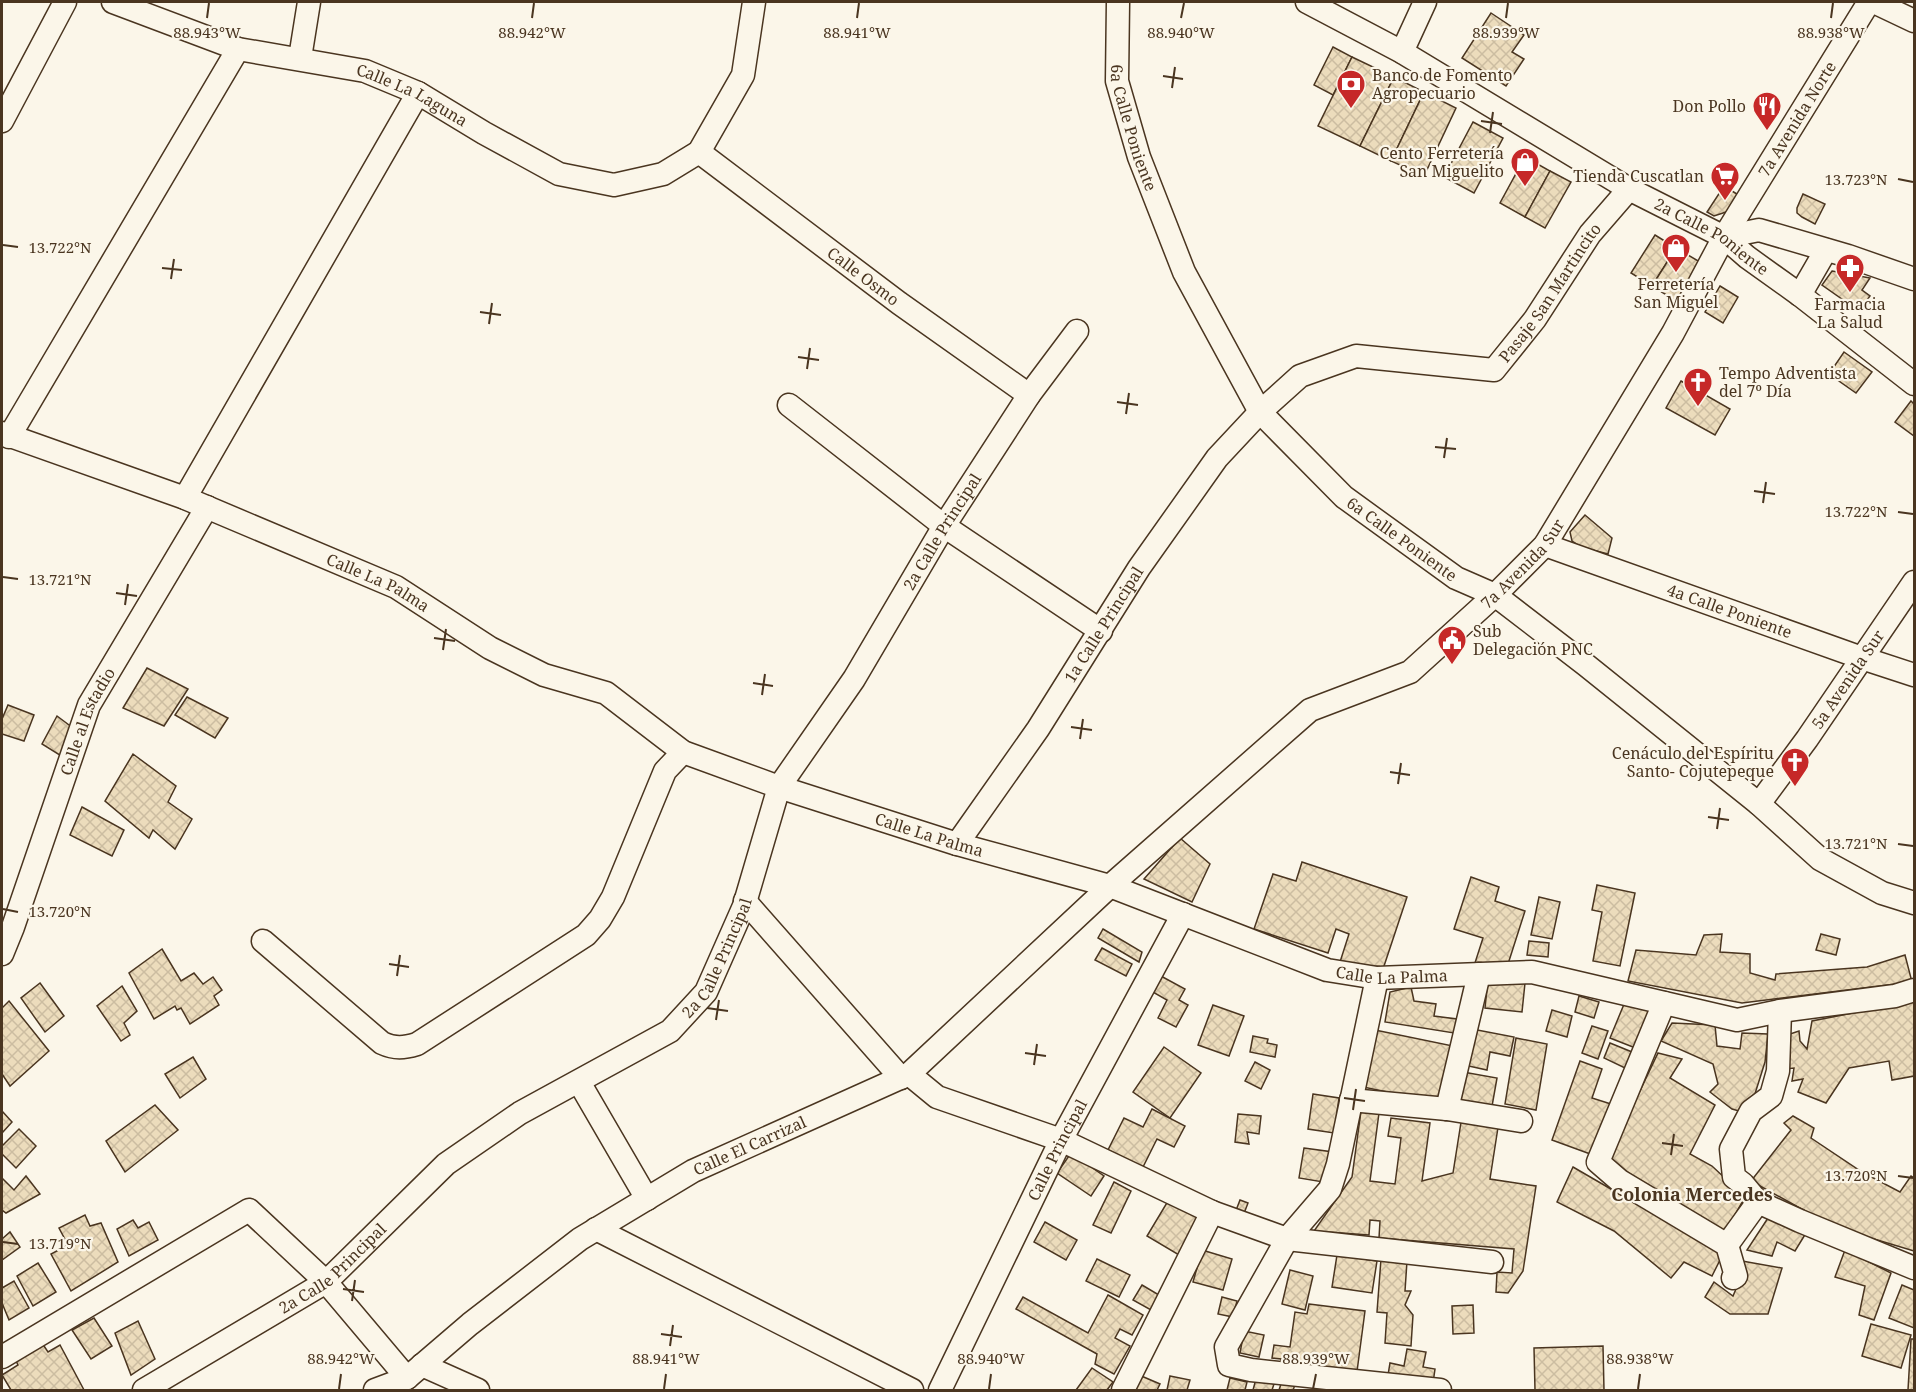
<svg xmlns="http://www.w3.org/2000/svg" width="1916" height="1392" font-family="'Noto Serif',serif">
	<style>
		.building { fill: url(#building-cross-hatch); stroke: #4a3520; stroke-width: 1.5 }
		.lines { fill: none; stroke-linecap: round; stroke-linejoin: round }
		.minor-casing { stroke: #4a3520; stroke-width: 25 }
		.minor { stroke: #fbf6e9; stroke-width: 22 }
		.ticks { fill: none; stroke: #4a3520; stroke-width: 2 }
		.labels { text-anchor: middle; stroke-width: 4.5; stroke-linejoin: round; paint-order: stroke }
		.poi-label { font-size: 16px; fill: #4a3520; stroke: #fbf6e9; text-anchor: end }
		.street-label { font-size: 16px; fill: #4a3520; stroke: #fbf6e9 }
		.neighbourhood-label { font-size: 18px; font-weight: bold; fill: #4a3520; stroke: #fbf6e9 }
		.ticks-label { font-size: 15px; text-anchor: middle; fill: #4a3520; stroke: #fbf6e9; stroke-width: 4.5; stroke-linejoin: round; paint-order: stroke }
	</style>
	<defs>
		<pattern id="building-cross-hatch" width="8" height="8" patternUnits="userSpaceOnUse" patternTransform="scale(1.5)"><rect width="8" height="8" fill="#ecdcbc"/><path d="M0 0l8 8M0 8l8-8" fill="none" stroke="#ccbda1"/></pattern>
	</defs>
	<rect width="100%" height="100%" fill="#fbf6e9"/>
	<g class="building">
		<path d="M1491 13 1524 35 1512 52 1524 59 1506 86 1462 58Z"/>
		<path d="M1333 47 1352 57 1333 95 1314 85Z"/>
		<path d="M1352 57 1394 77 1360 146 1318 126Z"/>
		<path d="M1394 77 1424 92 1391 161 1360 146Z"/>
		<path d="M1424 92 1456 108 1424 176 1391 161Z"/>
		<path d="M1473 122 1503 138 1474 193 1444 177Z"/>
		<path d="M1525 157 1550 171 1525 217 1500 203Z"/>
		<path d="M1550 171 1571 182 1545 228 1525 217Z"/>
		<path d="M1724 186 1740 196 1726 212 1714 216 1707 212Z"/>
		<path d="M1803 194 1825 204 1815 224 1802 217 1797 213V208Z"/>
		<path d="M1655 235 1676 248 1652 286 1631 273Z"/>
		<path d="M1676 248 1700 262 1676 301 1652 286Z"/>
		<path d="M1832 271 1870 278 1862 290 1870 296 1859 311 1822 285Z"/>
		<path d="M1720 286 1738 297 1723 323 1705 312Z"/>
		<path d="M1844 352 1872 372 1856 393 1829 374Z"/>
		<path d="M1681 381 1730 409 1715 435 1666 408Z"/>
		<path d="M1911 401 1914 404V436L1895 422Z"/>
		<path d="M1585 515 1612 538 1608 554 1581 547 1572 541 1570 532Z"/>
		<path d="M147 668 188 689 164 726 123 708Z"/>
		<path d="M187 697 228 718 215 738 175 715Z"/>
		<path d="M8 705 34 715 24 741 2 734V719Z"/>
		<path d="M57 716 77 731 66 759 42 744Z"/>
		<path d="M133 754 176 786 168 802 192 819 175 849 153 830 149 838 105 801Z"/>
		<path d="M82 807 124 830 112 856 70 835Z"/>
		<path d="M1180 838 1210 864 1192 902 1144 879Z"/>
		<path d="M1302 862 1407 897 1381 975 1340 962 1349 934 1336 929 1328 953 1254 929 1273 874 1296 881Z"/>
		<path d="M1471 877 1499 887 1495 901 1525 911 1508 964 1473 969 1483 938 1454 929Z"/>
		<path d="M1597 885 1635 893 1620 966 1593 961 1602 912 1592 910Z"/>
		<path d="M1539 897 1560 902 1552 939 1531 935Z"/>
		<path d="M1103 929 1142 952 1139 962 1098 938Z"/>
		<path d="M1722 934 1720 952 1750 954V973L1775 980 1776 974 1867 967 1905 955 1912 982 1742 1003 1628 981 1636 950 1696 955 1704 935Z"/>
		<path d="M1821 934 1840 939 1836 955 1816 950Z"/>
		<path d="M1529 941 1549 943 1548 957 1527 955Z"/>
		<path d="M1102 948 1132 964 1126 976 1095 960Z"/>
		<path d="M162 949 181 981 194 973 203 984 213 977 222 990 214 996 219 1005 190 1024 181 1008 177 1010 175 1006 154 1019 129 973Z"/>
		<path d="M1159 975 1185 989 1179 1000 1188 1005 1176 1027 1158 1018 1167 1000 1151 991Z"/>
		<path d="M1488 979 1525 983 1522 1012 1485 1008Z"/>
		<path d="M40 983 64 1016 45 1032 21 998Z"/>
		<path d="M122 986 137 1011 124 1023 130 1035 121 1041 97 1006Z"/>
		<path d="M1411 987 1414 1001 1436 1004 1434 1016 1457 1019 1454 1033 1385 1022 1390 992Z"/>
		<path d="M1579 996 1599 1002 1594 1018 1575 1012Z"/>
		<path d="M1627 997 1654 1008 1638 1049 1610 1038Z"/>
		<path d="M9 1001 49 1051 10 1086 2 1074V1008Z"/>
		<path d="M1914 1001V1076L1892 1080 1889 1061 1849 1068 1826 1103 1798 1092 1803 1079 1792 1081 1794 1068 1785 1069 1784 1036 1799 1031 1800 1041 1807 1049 1812 1021Z"/>
		<path d="M1213 1005 1244 1016 1229 1056 1198 1045Z"/>
		<path d="M1552 1010 1572 1016 1567 1037 1546 1031Z"/>
		<path d="M1672 1023 1715 1025 1717 1046 1740 1049 1742 1033 1768 1034 1765 1062 1753 1100 1739 1111 1732 1109 1710 1092 1718 1084 1713 1064 1661 1041Z"/>
		<path d="M1592 1026 1608 1031 1598 1059 1582 1053Z"/>
		<path d="M1472 1029 1514 1037 1510 1056 1490 1052 1487 1070 1464 1065Z"/>
		<path d="M1375 1030 1453 1046 1441 1103 1363 1087Z"/>
		<path d="M1253 1036 1268 1039 1267 1043 1277 1045 1275 1057 1250 1052Z"/>
		<path d="M1516 1038 1547 1044 1536 1110 1505 1104Z"/>
		<path d="M1610 1043 1632 1052 1625 1068 1604 1058Z"/>
		<path d="M1164 1047 1201 1073 1170 1118 1133 1092Z"/>
		<path d="M1658 1053 1682 1059 1670 1078 1715 1105 1690 1154 1712 1166 1745 1197 1725 1232 1607 1160Z"/>
		<path d="M193 1057 206 1079 180 1098 165 1074Z"/>
		<path d="M1580 1061 1602 1069 1592 1098 1611 1104 1593 1155 1552 1140Z"/>
		<path d="M1255 1062 1270 1070 1261 1089 1245 1081Z"/>
		<path d="M1463 1072 1497 1078 1491 1112 1457 1106Z"/>
		<path d="M1313 1094 1339 1098 1334 1133 1308 1129Z"/>
		<path d="M155 1105 178 1130 125 1172 106 1141Z"/>
		<path d="M1152 1109 1185 1126 1174 1147 1157 1139 1143 1167 1108 1150 1124 1118 1143 1127Z"/>
		<path d="M2 1111 12 1122 2 1133Z"/>
		<path d="M1361 1111 1379 1113 1370 1181 1395 1184 1401 1138 1388 1136 1391 1118 1430 1123 1422 1181 1453 1173 1462 1116 1499 1121 1490 1179 1536 1186 1523 1271 1508 1293 1496 1292 1497 1272 1512 1273 1514 1249 1379 1238 1380 1221 1370 1220 1369 1235 1314 1231 1352 1177Z"/>
		<path d="M1238 1114 1261 1116 1259 1134 1247 1132 1249 1144 1235 1142Z"/>
		<path d="M1793 1116 1814 1128 1811 1138 1862 1172 1900 1192 1911 1176 1914 1178V1251L1834 1227 1751 1181 1791 1130 1784 1123Z"/>
		<path d="M19 1129 36 1146 16 1168 2 1154V1146Z"/>
		<path d="M1304 1148 1333 1152 1329 1183 1299 1178Z"/>
		<path d="M1071 1153 1104 1176 1091 1196 1057 1173Z"/>
		<path d="M1573 1167 1723 1254 1712 1276 1684 1262 1671 1278 1614 1231 1557 1202Z"/>
		<path d="M26 1176 40 1194 6 1213 2 1210V1178L14 1190Z"/>
		<path d="M1114 1182 1131 1191 1111 1233 1093 1225Z"/>
		<path d="M1240 1200 1248 1203 1243 1216 1235 1213Z"/>
		<path d="M1168 1201 1200 1219 1179 1255 1147 1236Z"/>
		<path d="M85 1215 90 1226 101 1223 118 1262 71 1291 51 1254 68 1245 59 1228Z"/>
		<path d="M1768 1218 1806 1233 1795 1251 1777 1242 1772 1256 1747 1250Z"/>
		<path d="M133 1220 138 1228 149 1222 158 1240 129 1256 117 1229Z"/>
		<path d="M1045 1222 1077 1240 1066 1260 1034 1242Z"/>
		<path d="M10 1232 20 1247 2 1260V1239Z"/>
		<path d="M1202 1250 1232 1259 1223 1290 1193 1282Z"/>
		<path d="M1845 1250 1891 1273 1874 1320 1859 1315 1865 1286 1835 1277Z"/>
		<path d="M1337 1255 1377 1261 1372 1293 1332 1287Z"/>
		<path d="M1097 1259 1130 1275 1119 1297 1086 1281Z"/>
		<path d="M1381 1259 1407 1261 1405 1291H1411L1405 1305 1413 1315 1411 1346 1385 1343 1387 1313 1377 1312Z"/>
		<path d="M1742 1261 1782 1268 1768 1314H1730L1705 1297 1714 1282 1733 1296 1744 1270Z"/>
		<path d="M38 1263 56 1292 33 1306 17 1276Z"/>
		<path d="M1290 1270 1313 1276 1305 1310 1282 1304Z"/>
		<path d="M14 1281 29 1308 9 1320 2 1303V1288Z"/>
		<path d="M1142 1285 1159 1295 1151 1310 1133 1300Z"/>
		<path d="M1902 1285 1914 1290V1328L1889 1318Z"/>
		<path d="M1108 1295 1143 1315 1132 1335 1120 1329 1115 1338 1130 1346 1114 1374 1095 1364 1097 1354 1016 1309 1023 1297 1088 1333Z"/>
		<path d="M1222 1297 1237 1301 1233 1317 1218 1314Z"/>
		<path d="M1309 1304 1365 1311 1356 1379 1280 1368 1281 1359 1272 1358 1274 1345 1290 1347 1295 1312 1307 1314Z"/>
		<path d="M1473 1305 1474 1333 1453 1334 1452 1306Z"/>
		<path d="M94 1318 112 1346 91 1359 72 1330Z"/>
		<path d="M138 1321 155 1359 131 1375 115 1333Z"/>
		<path d="M1871 1324 1911 1335 1901 1368 1862 1356Z"/>
		<path d="M1244 1331 1264 1335 1259 1357 1240 1353Z"/>
		<path d="M1911 1339H1914V1390H1908Z"/>
		<path d="M42 1343 48 1352 60 1345 84 1390H11L2 1375 18 1365 15 1359Z"/>
		<path d="M1603 1346 1604 1390H1535L1534 1348Z"/>
		<path d="M1407 1349 1426 1352 1423 1367 1435 1369 1433 1383 1388 1375 1390 1363 1404 1366Z"/>
		<path d="M1092 1368 1113 1382 1107 1390H1076Z"/>
		<path d="M1139 1375 1160 1384 1157 1390H1133Z"/>
		<path d="M1170 1376 1190 1380 1187 1390H1167Z"/>
		<path d="M1230 1378 1247 1382 1245 1390H1227Z"/>
		<path d="M1256 1379 1274 1384 1272 1390H1253Z"/>
		<path d="M1282 1381 1295 1385 1293 1390H1279Z"/>
	</g>
	<g class="lines">
		<g class="minor-casing">
			<g id="minor">
				<path id="s1" d="M113 2 238 49 365 71 418 93 484 133 559 174 614 185 663 174 699 152 743 75 754 2"/>
				<path id="s2" d="M1118 2 1117 81 1139 157 1184 272 1260 412 1344 497 1456 578 1495 595 1586 665 1759 804 1820 859 1882 893 1914 903"/>
				<path id="s3" d="M1307 2 1402 52 1629 189 1724 237 1747 257 1800 295 1914 384"/>
				<path d="M1874 2 1914 21"/>
				<path d="M1402 52 1425 2"/>
				<path d="M300 58 309 2"/>
				<path d="M2 121 65 2"/>
				<path id="s4" d="M699 152 899 303 1029 395"/>
				<path d="M1724 237 1759 230 1848 256 1914 279"/>
				<path d="M1800 295 1826 250"/>
				<path d="M789 405 944 526 1101 631"/>
				<path id="s5" d="M2 433 185 498 396 587 490 648 544 675 606 693 683 752 779 787 957 844 1110 886 1327 970 1377 978 1532 972 1737 1020 1780 1011 1895 996 1914 990"/>
				<path d="M9 437 238 49"/>
				<path d="M185 498 418 93"/>
				<path id="s6" d="M1545 545 1862 658 1914 675"/>
				<path id="s7" d="M1759 804 1807 739 1914 582"/>
				<path id="s8" d="M957 844 1038 729 1139 568 1217 458 1260 412 1300 376 1356 356 1494 370 1535 319 1590 234 1629 189"/>
				<path d="M745 901 901 1078"/>
				<path d="M263 941 382 1043C395 1049 404 1048 417 1044L586 935 600 919 613 897 665 771 683 752"/>
				<path id="s9" d="M2 954 13 927 89 705 207 507"/>
				<path d="M1377 978 1338 1164 1330 1189 1287 1239 1226 1347 1229 1365 1251 1370 1440 1390"/>
				<path d="M1664 1003 1598 1162 1620 1181 1727 1245 1736 1276 1733 1278"/>
				<path d="M1780 1011 1778 1071 1771 1096 1751 1111 1731 1149 1734 1177 1743 1184 1758 1202 1800 1221 1914 1268"/>
				<path d="M909 1074 937 1097 1061 1140 1212 1212 1287 1239 1492 1262"/>
				<path d="M579 1082 647 1199"/>
				<path d="M1351 1100 1447 1109 1521 1121"/>
				<path d="M1447 1109 1479 974"/>
				<path d="M596 1229 912 1390"/>
				<path d="M1727 1245 1758 1202"/>
				<path d="M2 1357 249 1210 326 1282 407 1378"/>
				<path d="M422 1365 478 1390"/>
				<path id="s10" d="M144 1390 326 1282 446 1164 520 1113 670 1031 706 992 744 906 779 787 854 679 944 526 1029 395 1077 331"/>
				<path id="s11" d="M375 1390 407 1378 470 1324 580 1239 693 1171 909 1074 1110 886 1310 710 1410 672 1495 595 1545 545 1673 333 1724 237 1869 2"/>
				<path id="s12" d="M940 1390 1061 1140 1183 914"/>
				<path d="M1123 1390 1212 1212"/>
			</g>
		</g>
		<use href="#minor" class="minor"/>
	</g>
	<path class="ticks" d="M207 18 209 3M532 18 534 3M857 18 859 3M1181 18 1184 3M1506 18 1508 3M1831 18 1833 3M1163 76 1183 79M1172 88 1175 67M1481 121 1502 124M1490 133 1493 112M1898 179 1913 182M3 245 18 247M162 268 182 270M171 279 174 259M480 312 501 315M489 324 492 303M798 357 819 360M807 369 810 348M1117 402 1138 405M1126 414 1129 393M1435 447 1456 449M1444 458 1447 438M1754 491 1775 494M1763 503 1766 482M1898 512 1913 514M3 577 18 579M116 593 137 596M125 605 128 584M434 638 455 641M443 650 446 629M753 683 773 686M762 695 765 674M1071 727 1092 730M1080 739 1083 719M1390 772 1410 775M1398 784 1401 763M1708 817 1729 820M1717 829 1720 808M1898 844 1913 846M3 909 18 912M389 964 409 967M397 976 400 955M707 1008 728 1011M716 1020 719 1000M1025 1053 1046 1056M1034 1065 1037 1044M1344 1098 1365 1101M1353 1110 1356 1089M1662 1143 1683 1146M1671 1155 1674 1134M1898 1176 1913 1178M3 1242 18 1244M343 1289 364 1292M352 1301 355 1280M661 1334 682 1337M670 1346 673 1325M339 1389 341 1374M664 1389 666 1374M989 1389 991 1374M1313 1389 1316 1374M1638 1389 1640 1374"/>
	<defs>
		<g id="bank-pin" transform="scale(1.5)"><path d="M0 17L-7.5 6A9.5 9.5 0 1 1 7.5 6Z" fill="#c62828" stroke="#fbf6e9"/><path d="M-6-4H6V4H-6ZM0-2.3a2.3 2.3 0 1 0 0 4.6a2.3 2.3 0 1 0 0-4.6Z" fill="#fff"/></g>
		<g id="restaurant-pin" transform="scale(1.5)"><path d="M0 17L-7.5 6A9.5 9.5 0 1 1 7.5 6Z" fill="#c62828" stroke="#fbf6e9"/><path d="M-5-6h1v4h1v-4h1v4h1v-4h1v5L-1.5 .5V6h-2V.5L-5-1ZM5-6V6H3V1.5H1.5Q1.5-4 5-6Z" fill="#fff"/></g>
		<g id="shop-pin" transform="scale(1.5)"><path d="M0 17L-7.5 6A9.5 9.5 0 1 1 7.5 6Z" fill="#c62828" stroke="#fbf6e9"/><path d="M-5-2.5h2.3a2.7 3.5 0 0 1 5.4 0H5L5.5 6h-11ZM-1.5-2.5h3a1.5 2.3 0 0 0-3 0Z" fill="#fff"/></g>
		<g id="supermarket-pin" transform="scale(1.5)"><path d="M0 17L-7.5 6A9.5 9.5 0 1 1 7.5 6Z" fill="#c62828" stroke="#fbf6e9"/><path d="M-6-5.5h2.5l.6 2H6L4.5 2H-2.5L-4.4-4H-6ZM-1.5 3.2a1.3 1.3 0 1 0 .1 0ZM3 3.2a1.3 1.3 0 1 0 .1 0Z" fill="#fff"/></g>
		<g id="pharmacy-pin" transform="scale(1.5)"><path d="M0 17L-7.5 6A9.5 9.5 0 1 1 7.5 6Z" fill="#c62828" stroke="#fbf6e9"/><path d="M-2-6h4v4h4v4h-4v4h-4v-4h-4v-4h4Z" fill="#fff"/></g>
		<g id="church-pin" transform="scale(1.5)"><path d="M0 17L-7.5 6A9.5 9.5 0 1 1 7.5 6Z" fill="#c62828" stroke="#fbf6e9"/><path d="M-1.2-6h2.4v3.5h3.3v2.4h-3.3V6h-2.4V-.1h-3.3v-2.4h3.3Z" fill="#fff"/></g>
		<g id="civic-pin" transform="scale(1.5)"><path d="M0 17L-7.5 6A9.5 9.5 0 1 1 7.5 6Z" fill="#c62828" stroke="#fbf6e9"/><path d="M-.6-6.5H3V-4.5H.6V-3L4-1V1h2V6H-6V1h2V-1L-.6-3ZM-1.2 2.5V6h2.4V2.5Z" fill="#fff"/></g>
	</defs>
	<g fill-rule="evenodd">
		<use href="#bank-pin" x="1351" y="84"/>
		<use href="#restaurant-pin" x="1767" y="106"/>
		<use href="#shop-pin" x="1525" y="162"/>
		<use href="#supermarket-pin" x="1725" y="176"/>
		<use href="#shop-pin" x="1676" y="248"/>
		<use href="#pharmacy-pin" x="1850" y="268"/>
		<use href="#church-pin" x="1698" y="382"/>
		<use href="#civic-pin" x="1452" y="640"/>
		<use href="#church-pin" x="1795" y="762"/>
	</g>
	<g class="labels">
		<g class="poi-label">
			<text x="1372" y="81" text-anchor="start">Banco de Fomento<tspan x="1372" dy="18">Agropecuario</tspan></text>
			<text x="1746" y="112">Don Pollo</text>
			<text x="1504" y="159">Cento Ferretería<tspan x="1504" dy="18">San Miguelito</tspan></text>
			<text x="1704" y="182">Tienda Cuscatlan</text>
			<text x="1676" y="290" text-anchor="middle">Ferretería<tspan x="1676" dy="18">San Miguel</tspan></text>
			<text x="1850" y="310" text-anchor="middle">Farmacia<tspan x="1850" dy="18">La Salud</tspan></text>
			<text x="1719" y="379" text-anchor="start">Tempo Adventista<tspan x="1719" dy="18">del 7º Día</tspan></text>
			<text x="1473" y="637" text-anchor="start">Sub<tspan x="1473" dy="18">Delegación PNC</tspan></text>
			<text x="1774" y="759">Cenáculo del Espíritu<tspan x="1774" dy="18">Santo- Cojutepeque</tspan></text>
		</g>
		<g class="street-label">
			<text dy="6" stroke="none"><textPath href="#s1" startOffset="315">Calle La Laguna</textPath></text>
			<text dy="6" stroke="none"><textPath href="#s11" startOffset="1954">7a Avenida Norte</textPath></text>
			<text dy="6" stroke="none"><textPath href="#s2" startOffset="128">6a Calle Poniente</textPath></text>
			<text dy="6" stroke="none"><textPath href="#s3" startOffset="468">2a Calle Poniente</textPath></text>
			<text dy="6" stroke="none"><textPath href="#s4" startOffset="206">Calle Osmo</textPath></text>
			<text dy="6" stroke="none"><textPath href="#s8" startOffset="876">Pasaje San Martincito</textPath></text>
			<text dy="6" stroke="none"><textPath href="#s10" startOffset="1215">2a Calle Principal</textPath></text>
			<text dy="6" stroke="none"><textPath href="#s2" startOffset="632">6a Calle Poniente</textPath></text>
			<text dy="6" stroke="none"><textPath href="#s11" startOffset="1430">7a Avenida Sur</textPath></text>
			<text dy="6" stroke="none"><textPath href="#s5" startOffset="405">Calle La Palma</textPath></text>
			<text dy="6" stroke="none"><textPath href="#s6" startOffset="196">4a Calle Poniente</textPath></text>
			<text dy="6" stroke="none"><textPath href="#s8" startOffset="264">1a Calle Principal</textPath></text>
			<text dy="6" stroke="none"><textPath href="#s7" startOffset="153">5a Avenida Sur</textPath></text>
			<text dy="6" stroke="none"><textPath href="#s9" startOffset="248">Calle al Estadio</textPath></text>
			<text dy="6" stroke="none"><textPath href="#s5" startOffset="1017">Calle La Palma</textPath></text>
			<text dy="6" stroke="none"><textPath href="#s10" startOffset="729">2a Calle Principal</textPath></text>
			<text dy="6" stroke="none"><textPath href="#s5" startOffset="1503">Calle La Palma</textPath></text>
			<text dy="6" stroke="none"><textPath href="#s11" startOffset="450">Calle El Carrizal</textPath></text>
			<text dy="6" stroke="none"><textPath href="#s12" startOffset="267">Calle Principal</textPath></text>
			<text dy="6" stroke="none"><textPath href="#s10" startOffset="225">2a Calle Principal</textPath></text>
		</g>
		<g class="neighbourhood-label">
			<text x="1692" y="1201">Colonia Mercedes</text>
		</g>
	</g>
	<g class="ticks-label">
		<text x="207" y="38">88.943°W</text>
		<text x="532" y="38">88.942°W</text>
		<text x="857" y="38">88.941°W</text>
		<text x="1181" y="38">88.940°W</text>
		<text x="1506" y="38">88.939°W</text>
		<text x="1831" y="38">88.938°W</text>
		<text x="1856" y="185">13.723°N</text>
		<text x="60" y="253">13.722°N</text>
		<text x="1856" y="517">13.722°N</text>
		<text x="60" y="585">13.721°N</text>
		<text x="1856" y="849">13.721°N</text>
		<text x="60" y="917">13.720°N</text>
		<text x="1856" y="1181">13.720°N</text>
		<text x="60" y="1249">13.719°N</text>
		<text x="341" y="1364">88.942°W</text>
		<text x="666" y="1364">88.941°W</text>
		<text x="991" y="1364">88.940°W</text>
		<text x="1316" y="1364">88.939°W</text>
		<text x="1640" y="1364">88.938°W</text>
	</g>
	<rect width="1916" height="1392" fill="none" stroke="#4a3520" stroke-width="6"/>
</svg>
